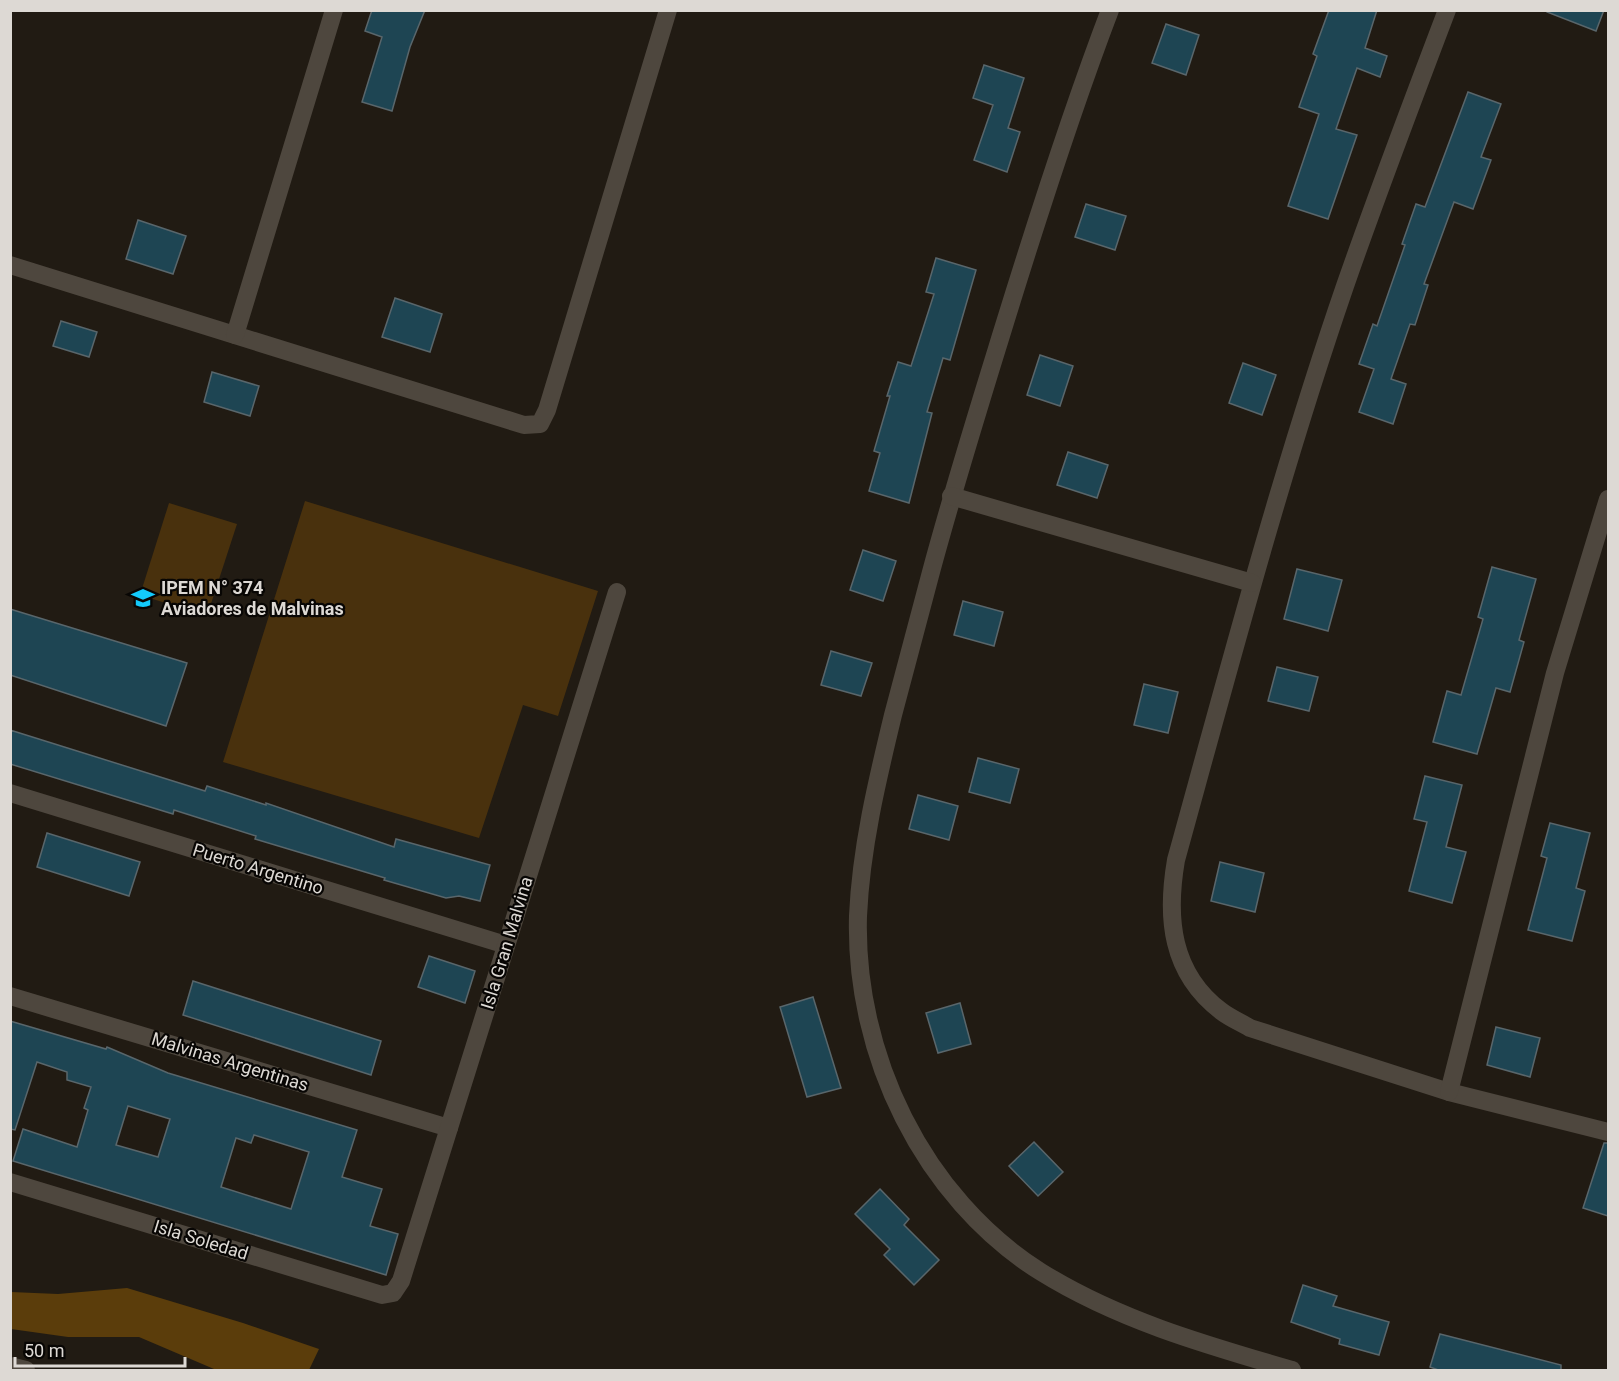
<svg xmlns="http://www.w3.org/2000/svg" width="1619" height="1381" font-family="Roboto,sans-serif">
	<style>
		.green { fill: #49310d }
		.forest { fill: #5b3d0b }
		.building { fill: #1e4553; stroke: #59666b; stroke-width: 1.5; fill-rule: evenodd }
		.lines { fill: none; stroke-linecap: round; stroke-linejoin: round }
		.minor { stroke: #4e473e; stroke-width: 18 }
		.labels { text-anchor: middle; stroke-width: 4.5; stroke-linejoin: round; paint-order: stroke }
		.poi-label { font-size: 18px; font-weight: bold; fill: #ddd9d4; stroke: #080604; text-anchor: start }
		.street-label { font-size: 18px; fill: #ddd9d4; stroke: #080604 }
	</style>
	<rect width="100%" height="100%" fill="#211b13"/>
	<g class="green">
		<path d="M305 501 598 591 558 716 523 705 479 838 223 762Z"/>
		<path d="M169 503 237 524 207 616 140 595Z"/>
	</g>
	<path class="forest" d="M127 1288 243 1323 319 1349 309 1370H224L214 1369 139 1337H68L11 1329V1292L58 1294Z"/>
	<g class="building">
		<path d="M372 10H425L410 47 392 111 362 102 382 37 365 31Z"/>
		<path d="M1329 10H1377L1365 48 1387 56 1380 77 1357 68 1336 129 1357 135 1328 219 1288 206 1319 114 1299 107 1317 56 1313 54Z"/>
		<path d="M1547 10H1604L1596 31 1547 12Z"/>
		<path d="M1166 24 1199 35 1186 75 1152 63Z"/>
		<path d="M984 65 1024 78 1008 128 1020 132 1007 172 974 160 993 105 973 98Z"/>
		<path d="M1468 92 1501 104 1481 157 1491 160 1473 209 1454 202 1424 284 1428 285 1415 325 1410 324 1391 379 1406 384 1393 424 1359 412 1374 369 1359 364 1373 324 1377 326 1405 245 1402 244 1416 204 1425 207Z"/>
		<path d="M1086 204 1126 216 1115 250 1075 237Z"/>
		<path d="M138 220 186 236 173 274 126 259Z"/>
		<path d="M936 258 976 270 950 360 943 358 927 412 932 413 909 503 869 491 880 453 874 451 890 396H887L898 362 911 366 934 294 926 292Z"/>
		<path d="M395 298 442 314 430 352 382 337Z"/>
		<path d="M61 321 97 332 89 357 53 346Z"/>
		<path d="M1040 355 1073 366 1060 406 1027 395Z"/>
		<path d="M1243 363 1276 375 1262 415 1229 403Z"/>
		<path d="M212 372 259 386 250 416 204 402Z"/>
		<path d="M1068 452 1108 465 1097 498 1057 485Z"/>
		<path d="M863 550 896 561 883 601 850 590Z"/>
		<path d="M1492 567 1536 579 1519 640 1524 642 1510 692 1496 688 1477 754 1433 742 1447 691 1461 695 1483 619 1478 617Z"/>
		<path d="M1297 569 1342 580 1328 631 1284 619Z"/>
		<path d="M963 601 1003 612 994 646 954 635Z"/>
		<path d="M10 609 187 663 166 726 10 675Z"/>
		<path d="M831 651 872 663 861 696 821 685Z"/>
		<path d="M1277 667 1318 677 1309 711 1268 701Z"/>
		<path d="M1144 684 1178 692 1168 733 1134 725Z"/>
		<path d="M10 730 205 791 207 786 266 805V803L394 847 396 839 490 865 480 901 459 896 446 898 384 880 385 878 255 839 256 836 174 810 173 814 10 764Z"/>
		<path d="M978 758 1019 769 1010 803 969 792Z"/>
		<path d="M1425 776 1462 785 1446 847 1466 852 1452 903 1409 891 1427 822 1414 819Z"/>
		<path d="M918 795 958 806 949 840 909 829Z"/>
		<path d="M1550 823 1590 833 1576 888 1585 891 1572 941 1528 930 1547 858 1541 856Z"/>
		<path d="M47 833 140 862 129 896 37 867Z"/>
		<path d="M1220 862 1264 873 1255 912 1211 901Z"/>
		<path d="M429 956 475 971 465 1003 418 987Z"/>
		<path d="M193 981 381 1041 371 1075 183 1015Z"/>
		<path d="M813 997 841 1088 807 1097 780 1007Z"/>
		<path d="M960 1003 971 1044 938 1053 926 1013Z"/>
		<path d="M10 1021 106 1049 107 1047 168 1073 357 1130 342 1177 382 1189 370 1226 398 1234 386 1275 13 1161 23 1129 77 1147 88 1110 84 1108 91 1087 67 1080V1072L37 1062 15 1130 10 1129ZM128 1106 170 1119 158 1157 116 1145ZM254 1135 309 1152 291 1209 221 1187 236 1138 251 1143Z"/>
		<path d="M1496 1027 1540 1038 1530 1077 1487 1065Z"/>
		<path d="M1034 1142 1063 1172 1038 1196 1009 1166Z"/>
		<path d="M1604 1143H1608V1216L1583 1208Z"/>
		<path d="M880 1189 909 1219 904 1225 939 1260 914 1285 884 1255 890 1249 855 1214Z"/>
		<path d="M1303 1285 1337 1296 1333 1306 1389 1322 1379 1355 1339 1344 1340 1339 1291 1322Z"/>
		<path d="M1440 1334 1561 1365V1371H1441L1430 1367Z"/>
	</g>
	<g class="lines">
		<g class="minor">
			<path d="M1110 10C1070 115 1036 222 1003 329 978 410 953 490 931 572 918 620 906 667 893 715 877 781 861 848 858 916 854 1054 923 1198 1041 1272 1118 1320 1206 1345 1292 1370"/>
			<path d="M1447 10C1412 102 1377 194 1345 286 1280 475 1229 668 1176 860 1166 918 1171 973 1221 1011 1230 1018 1240 1022 1250 1028L1449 1092 1608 1132"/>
			<path d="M10 265 524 425 540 424 547 410 668 10"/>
			<path d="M235 335 334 10"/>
			<path d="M951 496 1252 583"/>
			<path d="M10 793 506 945"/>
			<path d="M10 996 449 1128"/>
			<path d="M1449 1092 1555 673 1608 499"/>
			<path d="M10 1182 382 1295 393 1293 401 1281 617 592"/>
			<path d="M10 1366 26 1370"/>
		</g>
	</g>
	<defs>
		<g id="school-bare" transform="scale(1.8)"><path d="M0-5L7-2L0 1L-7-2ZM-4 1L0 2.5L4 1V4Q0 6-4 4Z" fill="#13cafb" stroke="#080604" stroke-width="2.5" paint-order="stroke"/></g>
	</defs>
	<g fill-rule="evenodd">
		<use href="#school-bare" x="143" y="598"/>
	</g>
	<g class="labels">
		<g class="poi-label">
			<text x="161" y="594">IPEM N° 374<tspan x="161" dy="21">Aviadores de Malvinas</tspan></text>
		</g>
		<g class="street-label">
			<text transform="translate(258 869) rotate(17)" y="6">Puerto Argentino</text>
			<text transform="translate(507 943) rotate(-73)" y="6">Isla Gran Malvina</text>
			<text transform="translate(230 1062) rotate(17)" y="6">Malvinas Argentinas</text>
			<text transform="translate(201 1240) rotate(17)" y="6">Isla Soledad</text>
		</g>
	</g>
	<rect width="1619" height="1381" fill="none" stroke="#ddd9d4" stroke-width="24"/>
	<path d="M15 1357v9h170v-9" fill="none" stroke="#ddd9d4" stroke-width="3"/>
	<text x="24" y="1357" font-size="18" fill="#ddd9d4" stroke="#080604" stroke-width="4.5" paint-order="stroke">50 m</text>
</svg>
